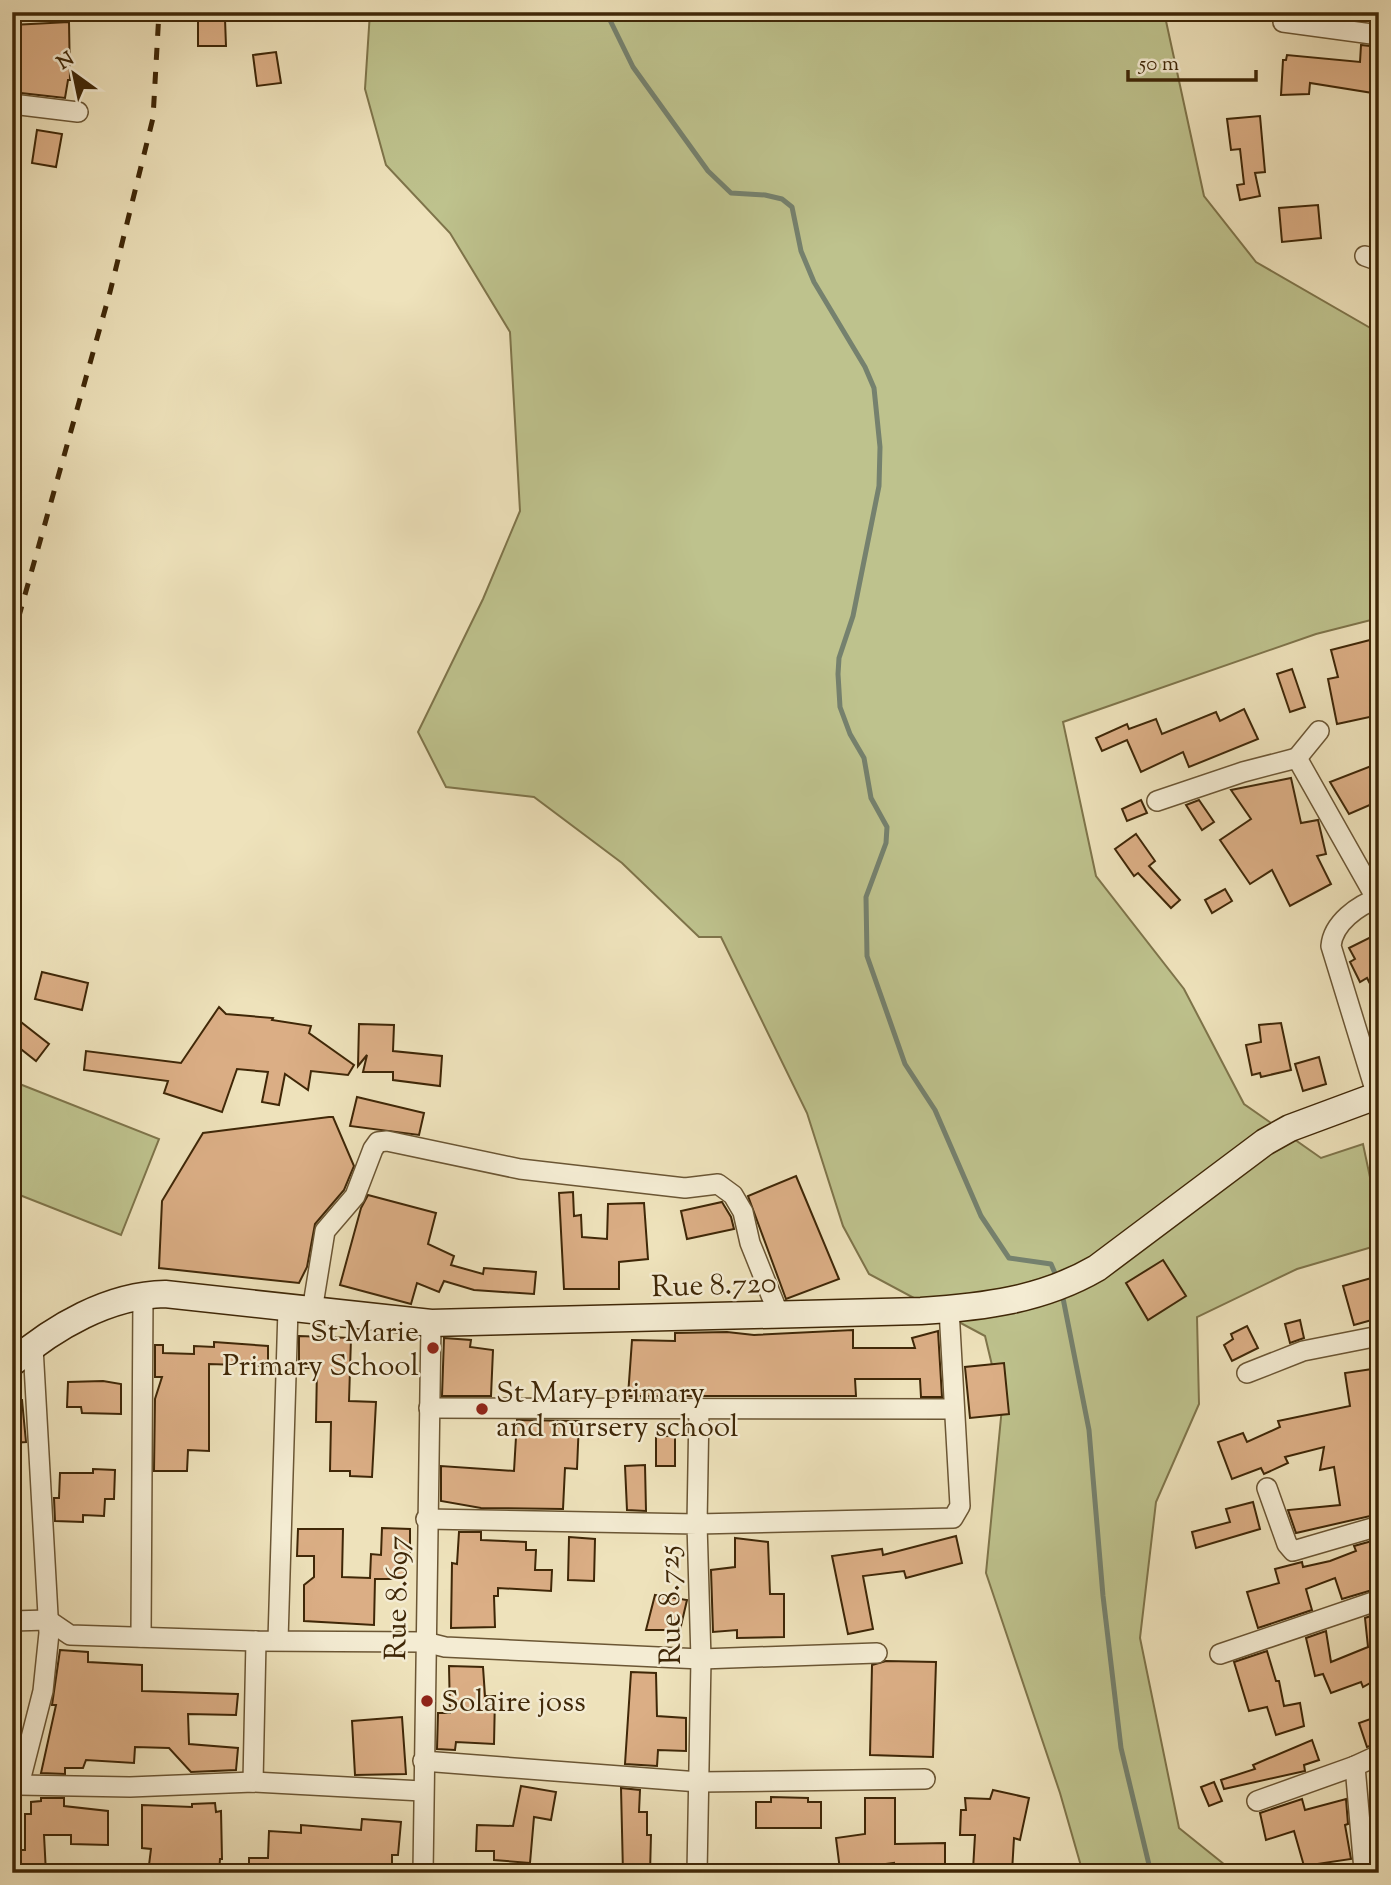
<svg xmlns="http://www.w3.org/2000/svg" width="1391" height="1885" font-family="'Sorts Mill Goudy',serif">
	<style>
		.green { fill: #bec28d; stroke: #7e744a; stroke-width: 2 }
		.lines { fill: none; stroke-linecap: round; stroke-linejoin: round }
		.stream { stroke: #75816e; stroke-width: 5 }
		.building { fill: #dbae85; stroke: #3f2707; stroke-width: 2 }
		.street-casing { stroke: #6b5634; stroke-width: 22 }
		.secondary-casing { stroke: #3f2707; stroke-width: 29 }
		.street { stroke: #f4ecd3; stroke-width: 19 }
		.secondary { stroke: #f4ecd3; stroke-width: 26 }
		.rail { stroke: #3f2707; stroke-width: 5; stroke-dasharray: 12 12; stroke-linecap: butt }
		.poi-dot { fill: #8f2418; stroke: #f4ecd3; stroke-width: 2.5 }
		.labels { text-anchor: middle; stroke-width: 5; stroke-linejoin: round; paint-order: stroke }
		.street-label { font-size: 30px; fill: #3f2707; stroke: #f4ecd3 }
		.poi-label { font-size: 30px; fill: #3f2707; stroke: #f4ecd3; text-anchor: start }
	</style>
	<rect width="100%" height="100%" fill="#eee2bb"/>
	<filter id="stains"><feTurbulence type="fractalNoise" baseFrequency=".00286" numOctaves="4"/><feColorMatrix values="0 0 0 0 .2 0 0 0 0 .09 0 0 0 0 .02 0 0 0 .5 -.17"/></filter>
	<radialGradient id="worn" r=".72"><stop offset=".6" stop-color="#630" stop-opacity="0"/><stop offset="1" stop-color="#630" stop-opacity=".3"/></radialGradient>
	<g class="green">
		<path d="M370 12H1146L1166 21 1204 196 1256 262 1379 333V618L1316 634 1063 722 1096 876 1184 989 1244 1104 1321 1158 1363 1144 1379 1220V1245L1297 1269 1197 1317 1199 1404 1156 1502 1140 1638 1179 1828 1235 1873H1083L1060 1793 986 1573 1002 1407 985 1336 869 1274 843 1226 807 1113 721 937H699L622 863 534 797 446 787 418 732 483 599 520 511 510 332 450 233 386 165 365 89Z"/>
		<path d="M12 1081 159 1139 121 1235 12 1192Z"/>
	</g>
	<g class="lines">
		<g class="stream">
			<path d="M606 12 633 67 708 171 731 193 765 195 782 199 792 207 801 251 814 282 865 367 874 388 880 447 879 486 853 616 839 658 838 674 840 707 850 734 864 758 871 798 887 827 886 843 866 897 867 956 905 1064 935 1110 981 1216 1009 1258 1051 1264 1058 1280"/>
			<path d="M1062 1293 1089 1430 1103 1596 1121 1748 1151 1873"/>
		</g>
	</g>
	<g class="building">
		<path d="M225 19 226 46H198V20Z"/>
		<path d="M69 22 70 80H68L65 98 12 92V25Z"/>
		<path d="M1361 45 1379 47V94L1310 83 1309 94 1281 95 1283 60H1286L1287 55 1360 62Z"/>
		<path d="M276 52 281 83 257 86 253 55Z"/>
		<path d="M1260 116 1265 172 1255 173 1260 196 1240 200 1237 185 1244 184 1240 149 1231 150 1227 119Z"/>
		<path d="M37 130 62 134 56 167 32 163Z"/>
		<path d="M1318 205 1321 238 1282 242 1279 208Z"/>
		<path d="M1370 640 1379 674V715L1337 724 1328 679 1338 677 1331 650Z"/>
		<path d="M1292 669 1305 707 1290 712 1277 674Z"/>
		<path d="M1244 709 1258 739 1189 767 1183 752 1141 772 1127 740 1102 751 1096 738 1127 724 1129 729 1156 719 1162 734 1216 712 1220 721Z"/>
		<path d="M1379 763V801L1349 814 1330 782Z"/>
		<path d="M1291 778 1301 823 1318 820 1326 854 1317 856 1331 884 1290 906 1272 870 1250 884 1220 840 1251 819 1231 790Z"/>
		<path d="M1141 800 1147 813 1127 821 1122 809Z"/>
		<path d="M1199 800 1214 822 1202 830 1186 805Z"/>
		<path d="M1136 834 1155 861 1149 866 1180 900 1171 908 1138 873 1134 876 1115 849Z"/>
		<path d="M1225 889 1232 901 1212 913 1205 900Z"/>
		<path d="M1379 933V1001L1367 978 1360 982 1350 962 1355 959 1349 948Z"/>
		<path d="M42 972 88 983 82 1010 35 999Z"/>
		<path d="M219 1007 226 1014 273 1018 272 1020 311 1026 309 1033 354 1065 348 1075 311 1071 308 1090 285 1074 279 1105 262 1102 268 1072 237 1069 222 1112 164 1093 168 1081 84 1070 86 1051 181 1063Z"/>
		<path d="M12 1015 49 1044 36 1061 12 1042Z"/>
		<path d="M1281 1023 1291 1070 1261 1077 1260 1073 1252 1075 1246 1045 1261 1042 1259 1025Z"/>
		<path d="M359 1024 394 1025 393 1051 442 1056 440 1086 393 1080V1072H363L367 1055 358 1066Z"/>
		<path d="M1319 1057 1326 1084 1303 1091 1295 1064Z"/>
		<path d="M357 1097 424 1113 419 1135 350 1126Z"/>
		<path d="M329 1117H333L354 1166 344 1190 315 1224 307 1267 299 1283 159 1268 162 1201 203 1133Z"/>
		<path d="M796 1176 839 1279 786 1299 748 1196Z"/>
		<path d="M573 1192 574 1216 581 1215 582 1237 607 1239 608 1204 644 1203 648 1259 619 1262V1289H564L559 1193Z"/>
		<path d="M368 1195 436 1213 428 1244 454 1256 451 1265 483 1274 484 1268 536 1272 534 1294 474 1290 444 1281 439 1292 417 1283 411 1304 340 1285 361 1208Z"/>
		<path d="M722 1202 731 1217 734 1229 687 1239 681 1211Z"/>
		<path d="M1163 1260 1186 1296 1148 1320 1126 1283Z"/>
		<path d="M1375 1277 1379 1291V1318L1354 1325 1343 1286Z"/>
		<path d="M1300 1320 1304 1338 1290 1343 1285 1324Z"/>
		<path d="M1247 1326 1258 1348 1232 1361 1224 1345 1233 1339 1231 1334Z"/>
		<path d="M853 1330V1348H915L912 1338 938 1331 942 1397H921L920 1379H855L856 1396H628L632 1340 675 1341V1333L727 1332 754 1335Z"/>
		<path d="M299 1336 351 1338 349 1401 376 1402 372 1477 350 1476V1471H330L331 1422H316L317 1368H299Z"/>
		<path d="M444 1338 471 1340 470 1347 493 1350 491 1396H442Z"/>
		<path d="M214 1342 268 1346V1366L209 1364V1451L188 1450 187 1471H154L155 1399 162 1377H155V1345H163V1353L194 1354V1346L214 1347Z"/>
		<path d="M1004 1363 1009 1414 970 1418 965 1367Z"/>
		<path d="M1379 1368V1514L1296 1533 1288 1510 1340 1505 1334 1467 1320 1470 1324 1447 1285 1457 1288 1463 1264 1474 1261 1468 1232 1479 1218 1442 1243 1433 1247 1442 1280 1427 1278 1421 1350 1406 1345 1373Z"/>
		<path d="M103 1381 121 1384V1414L82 1413 81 1407H67L68 1382Z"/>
		<path d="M12 1400H22L26 1442 12 1443Z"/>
		<path d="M517 1420 579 1421 577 1469 565 1468 563 1509 481 1508 441 1501V1466L514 1471Z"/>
		<rect x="656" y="1436" width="19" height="30"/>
		<path d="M645 1465 646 1511 627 1510 625 1466Z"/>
		<path d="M93 1469 115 1470 114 1499H105L104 1516 83 1515V1522L55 1521 54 1498H59L60 1473H93Z"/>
		<path d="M1253 1502 1260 1529 1196 1548 1192 1532 1230 1522 1226 1509Z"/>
		<path d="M382 1528 410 1529V1555H405L404 1579H375L374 1625 304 1621V1585L314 1577V1556H297L298 1529H343L342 1577 370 1578 371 1554 381 1555Z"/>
		<path d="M459 1532H481V1540L526 1542V1550H536L535 1570H552L551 1591 498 1588V1596H494L495 1627 451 1628 452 1563 457 1564Z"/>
		<path d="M956 1536 962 1563 906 1578 904 1571 863 1576 873 1629 848 1634 832 1556 882 1549 883 1555Z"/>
		<path d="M569 1537 595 1539 594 1581 568 1580Z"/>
		<path d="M735 1538 768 1542 770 1594H784V1637L737 1638V1630L713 1632 711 1570 735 1567Z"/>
		<path d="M1379 1539V1588L1342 1599 1335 1578 1306 1589 1312 1610 1258 1628 1247 1592 1279 1583 1275 1569 1302 1562 1303 1567 1330 1561 1356 1551 1354 1546Z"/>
		<path d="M655 1595 687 1600 680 1630H646Z"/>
		<path d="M1379 1613V1678L1363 1687 1361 1682 1331 1693 1323 1674 1315 1676 1306 1638 1326 1631 1331 1662 1368 1647 1365 1618Z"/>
		<path d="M60 1650 88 1652V1662L142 1665V1691L238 1694 236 1715 188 1714 189 1744 238 1748 236 1770 191 1772 169 1748 135 1747 134 1763 86 1760 83 1768H65V1774L41 1773 56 1705H52Z"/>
		<path d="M1267 1651 1276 1681H1279L1284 1706 1300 1703 1304 1726 1276 1735 1267 1707 1249 1711 1234 1662Z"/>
		<path d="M886 1661 936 1662 933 1757 870 1755 872 1665Z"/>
		<path d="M449 1666 483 1667 485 1696H495L494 1744 456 1742 455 1750 437 1749 438 1713H450Z"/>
		<path d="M631 1672 656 1673 657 1716 686 1718V1751L658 1750 657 1766 625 1764Z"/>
		<path d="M1379 1716V1743L1367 1747 1359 1723Z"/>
		<path d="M402 1717 406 1774 355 1775 352 1721Z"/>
		<path d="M1312 1740 1319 1760 1304 1765 1305 1771 1224 1789 1221 1780 1255 1769 1253 1765Z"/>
		<path d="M1214 1782 1222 1801 1209 1806 1201 1787Z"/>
		<path d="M521 1786 556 1792 551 1820 534 1817 530 1863 494 1860V1851H476L477 1825 513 1826Z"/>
		<path d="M621 1788 640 1790 639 1812H647V1835H651L650 1873H623Z"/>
		<path d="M993 1790 1029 1798 1020 1840 1014 1838 1012 1872 973 1870 975 1835H960L961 1810H966L965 1798 990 1799Z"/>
		<path d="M771 1797 808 1798V1802H821V1828H756V1802H771Z"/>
		<path d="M41 1798H64V1806L108 1811V1845L71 1844V1835H44L46 1873H17V1850H25V1814H31V1802L41 1801Z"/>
		<path d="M865 1798H895V1844L945 1843V1873H894V1863L840 1870 836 1838 865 1834Z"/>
		<path d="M1302 1799 1305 1810 1346 1799 1348 1824 1345 1825 1351 1859 1304 1866 1294 1831 1266 1840 1260 1813Z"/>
		<path d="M215 1803 216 1812 221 1811 222 1859H220L219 1873H148L151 1849 142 1848V1805L192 1807V1804Z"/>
		<path d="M362 1819 401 1822 398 1855H392V1873L249 1872V1858H268L269 1831 301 1833V1825L361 1830Z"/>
	</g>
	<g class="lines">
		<g class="street-casing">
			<g id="street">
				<path d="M1283 22 1379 35"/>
				<path d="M12 104 78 112"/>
				<path d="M1365 256 1379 261"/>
				<path d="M1297 758 1319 731"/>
				<path d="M1157 801 1243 772 1297 758 1376 898"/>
				<path d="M1377 1096 1331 946C1333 923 1358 905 1379 898"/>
				<path d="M312 1311 325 1231 355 1196 373 1149 378 1142 387 1141 520 1169 685 1188 718 1184 733 1195 743 1212 750 1243 779 1315"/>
				<path d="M1247 1373 1303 1351 1379 1336"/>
				<path d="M429 1408 954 1409"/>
				<path d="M699 1408 697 1524 953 1518 960 1506 949 1309"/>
				<path d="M1267 1488 1287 1544 1293 1551 1379 1526"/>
				<path d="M426 1519 697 1524 701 1659 697 1873"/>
				<path d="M12 1621 48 1620 70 1635 256 1641 425 1642 445 1647 701 1659 877 1653"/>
				<path d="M141 1637 143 1295"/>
				<path d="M278 1640 288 1309"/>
				<path d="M1220 1654 1379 1600"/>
				<path d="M423 1761 699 1782 925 1779"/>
				<path d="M253 1782 256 1641"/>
				<path d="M19 1785 130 1787 253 1782 422 1791"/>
				<path d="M12 1786 19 1785 43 1691 49 1633 33 1347"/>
				<path d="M1257 1801 1355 1766"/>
				<path d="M1364 1870 1355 1766 1379 1755"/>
				<path d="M423 1873 431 1323"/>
			</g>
		</g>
		<g class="secondary-casing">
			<path id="secondary" d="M12 1363C54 1327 109 1295 165 1294L431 1323 921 1311C983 1307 1042 1300 1097 1268L1265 1142 1290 1128 1379 1095"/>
		</g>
		<use href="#street" class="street"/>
		<use href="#secondary" class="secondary"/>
		<path class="rail" d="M12 641 110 292 153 118 159 12"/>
	</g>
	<g class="poi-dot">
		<circle cx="433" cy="1348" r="7"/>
		<circle cx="482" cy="1409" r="7"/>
		<circle cx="427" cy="1701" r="7"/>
	</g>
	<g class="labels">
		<g class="street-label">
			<text transform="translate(714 1284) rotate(-2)" y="10">Rue 8.720</text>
			<text transform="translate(396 1598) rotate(-89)" y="10">Rue 8.697</text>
			<text transform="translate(669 1605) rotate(-91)" y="10">Rue 8.725</text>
		</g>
		<g class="poi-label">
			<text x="419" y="1341" text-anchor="end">St Marie<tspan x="419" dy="34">Primary School</tspan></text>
			<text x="496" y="1402">St Mary primary<tspan x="496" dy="34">and nursery school</tspan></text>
			<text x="441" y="1711">Solaire joss</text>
		</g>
	</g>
	<rect width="1391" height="1885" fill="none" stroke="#eee2bb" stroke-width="42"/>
	<rect x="14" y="14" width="1363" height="1857" fill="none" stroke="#3f2707" stroke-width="3.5"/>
	<rect x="21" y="21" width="1349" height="1843" fill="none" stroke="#3f2707" stroke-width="2"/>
	<g transform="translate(74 74) rotate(327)" stroke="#f4ecd3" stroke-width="5" paint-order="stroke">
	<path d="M0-5L12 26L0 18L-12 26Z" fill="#3f2707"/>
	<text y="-10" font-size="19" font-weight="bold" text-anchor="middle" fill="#3f2707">N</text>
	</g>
	<path d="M1128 70v10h128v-10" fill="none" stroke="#3f2707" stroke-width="3.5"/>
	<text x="1139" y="70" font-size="21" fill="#3f2707" stroke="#f4ecd3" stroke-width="5" paint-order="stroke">50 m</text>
	<rect width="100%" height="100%" filter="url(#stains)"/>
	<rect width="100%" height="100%" fill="url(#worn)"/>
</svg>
